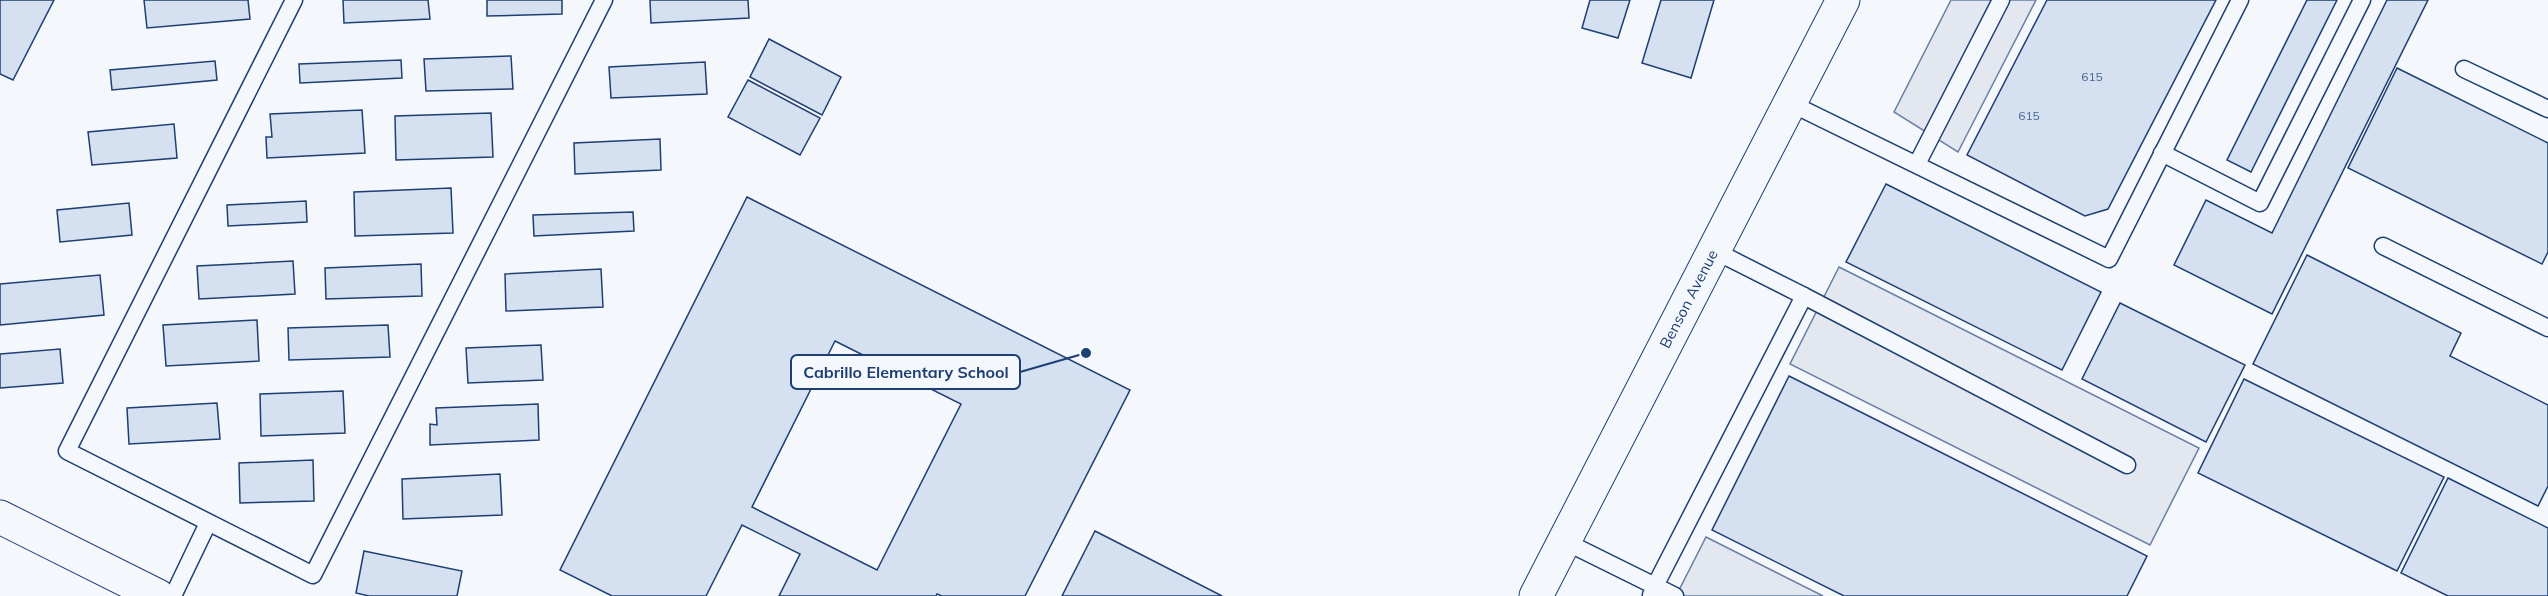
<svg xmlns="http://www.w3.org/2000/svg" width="2548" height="596" font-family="Mulish,sans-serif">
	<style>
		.parking { fill: #e3e8f0; stroke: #687fa3; stroke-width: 1.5 }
		.building { fill: #d5e0f0; stroke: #1d3f73; stroke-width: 1.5; fill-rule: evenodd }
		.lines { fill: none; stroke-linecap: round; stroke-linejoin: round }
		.service-casing { stroke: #1d3f73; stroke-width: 19 }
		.tertiary-casing { stroke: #1d3f73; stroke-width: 35 }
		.primary-casing { stroke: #1d3f73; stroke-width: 35 }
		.service { stroke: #f4f7fb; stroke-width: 16 }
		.tertiary { stroke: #f4f7fb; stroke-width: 33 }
		.primary { stroke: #f4f7fb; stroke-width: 33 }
		.labels { text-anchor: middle; stroke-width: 4.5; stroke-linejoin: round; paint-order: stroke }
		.number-label { font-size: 12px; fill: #4b6792 }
		.street-label { font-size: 15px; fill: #1d3f73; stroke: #f4f7fb }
		.leader { fill: none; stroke: #1d3f73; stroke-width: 2 }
		.callout-dot { fill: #1d3f73; stroke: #f4f7fb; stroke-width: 2 }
		.callout { fill: #f4f7fb; stroke: #1d3f73; stroke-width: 2 }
		.callout-label { font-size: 16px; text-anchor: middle; font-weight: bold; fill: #1d3f73 }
	</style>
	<rect width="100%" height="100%" fill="#f4f7fb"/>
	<g class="parking">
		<path d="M1951 0H2036L1958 152 1894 112Z"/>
		<path d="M1839 267 2199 448 2150 545 1790 364Z"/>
		<path d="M1706 537 1823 596H1676Z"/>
	</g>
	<g class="building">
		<path d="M0 0H54L13 80 0 74Z"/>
		<path d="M144 0H248L250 19 147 28Z"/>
		<path d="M343 0H428L430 19 344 23Z"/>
		<path d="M487 0H562V14L487 16Z"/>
		<path d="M650 0H748L749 18 651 23Z"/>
		<path d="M1590 0H1630L1618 38 1582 28Z"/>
		<path d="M1661 0H1714L1691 78 1642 63Z"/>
		<path d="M2047 0H2216L2108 209 2085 216 1967 155Z"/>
		<path d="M2307 0H2337L2251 172 2227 160Z"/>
		<path d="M2387 0H2428L2272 314 2174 265 2206 200 2272 233Z"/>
		<path d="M769 39 841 77 822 115 750 77Z"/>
		<path d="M511 56 513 89 426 91 424 59Z"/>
		<path d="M401 60 402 78 300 83 299 64Z"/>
		<path d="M215 61 217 80 112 90 110 70Z"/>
		<path d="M705 62 707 94 611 98 609 67Z"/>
		<path d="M2397 68 2548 143V252L2542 264 2348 168Z"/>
		<path d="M748 80 820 118 800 155 728 117Z"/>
		<path d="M362 110 365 153 267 158 266 137H272L270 114Z"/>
		<path d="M491 113 493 157 396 160 395 116Z"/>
		<path d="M174 124 177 158 92 165 88 132Z"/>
		<path d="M660 139 661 170 575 174 574 143Z"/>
		<path d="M1886 184 2101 292 2062 370 1846 262Z"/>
		<path d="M451 188 453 233 355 236 354 192Z"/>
		<path d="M747 197 1130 390 1025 596H942L937 594 936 596H779L800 554 742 525 706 596H612L560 570ZM835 341 961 404 877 570 752 507Z"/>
		<path d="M306 201 307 222 228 226 227 205Z"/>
		<path d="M129 203 132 235 60 242 57 210Z"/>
		<path d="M633 212 634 231 534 236 533 215Z"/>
		<path d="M2307 255 2461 333 2450 356 2548 405V486L2538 506 2253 364Z"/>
		<path d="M293 261 295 294 199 299 197 266Z"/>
		<path d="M421 264 422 296 326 299 325 268Z"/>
		<path d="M601 269 603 307 506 311 505 274Z"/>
		<path d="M100 275 104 315 0 325V284Z"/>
		<path d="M2120 303 2245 365 2206 442 2082 379Z"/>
		<path d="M257 320 259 361 166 366 163 325Z"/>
		<path d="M388 325 390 357 289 360 288 328Z"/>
		<path d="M541 345 543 380 468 383 466 348Z"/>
		<path d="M60 349 63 383 0 388V354Z"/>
		<path d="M1789 376 2147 556 2127 596H1844L1712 530Z"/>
		<path d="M2244 379 2444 477 2397 571 2198 473Z"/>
		<path d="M343 391 345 433 261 436 260 394Z"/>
		<path d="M217 403 220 439 129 444 127 408Z"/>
		<path d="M538 404 539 440 430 445V424L437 425 436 408Z"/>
		<path d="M313 460 314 501 240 503 239 463Z"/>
		<path d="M500 474 502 515 403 519 402 479Z"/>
		<path d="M2448 478 2548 528V596H2448L2401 573Z"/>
		<path d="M1095 531 1222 596H1062Z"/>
		<path d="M364 551 462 571 457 596H369L356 593Z"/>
	</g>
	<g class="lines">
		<g class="service-casing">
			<g id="service">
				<path d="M294 0 67 451 313 575 604 0"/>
				<path d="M2464 69 2548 109"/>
				<path d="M1790 103 2109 259 2240 0"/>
				<path d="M2162 153 2260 203 2362 0"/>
				<path d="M1917 164 2001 0"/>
				<path d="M2383 246 2548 328"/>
				<path d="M1804 296 2127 465"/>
				<path d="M1564 541 1655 586 1651 595"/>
				<path d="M173 596 208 523"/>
				<path d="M1675 596 1655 586 1804 296 1715 251"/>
			</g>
		</g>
		<g class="tertiary-casing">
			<path id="tertiary" d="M0 517 158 596"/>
		</g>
		<g class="primary-casing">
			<g id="primary">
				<path id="s1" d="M1536 596 1843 0"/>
			</g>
		</g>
		<use href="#service" class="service"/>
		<use href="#tertiary" class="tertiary"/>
		<use href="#primary" class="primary"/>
	</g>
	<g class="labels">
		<g class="number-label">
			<text x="2092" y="81">615</text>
			<text x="2029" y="120">615</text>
		</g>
		<g class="street-label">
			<text dy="5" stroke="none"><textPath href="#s1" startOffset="334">Benson Avenue</textPath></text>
		</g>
	</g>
	<path class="leader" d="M1086 353L1020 372"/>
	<circle class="callout-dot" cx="1086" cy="353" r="6"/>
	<rect class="callout" x="791" y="355" width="229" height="34" rx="6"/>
	<g class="callout-label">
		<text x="906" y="378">Cabrillo Elementary School</text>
	</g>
</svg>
